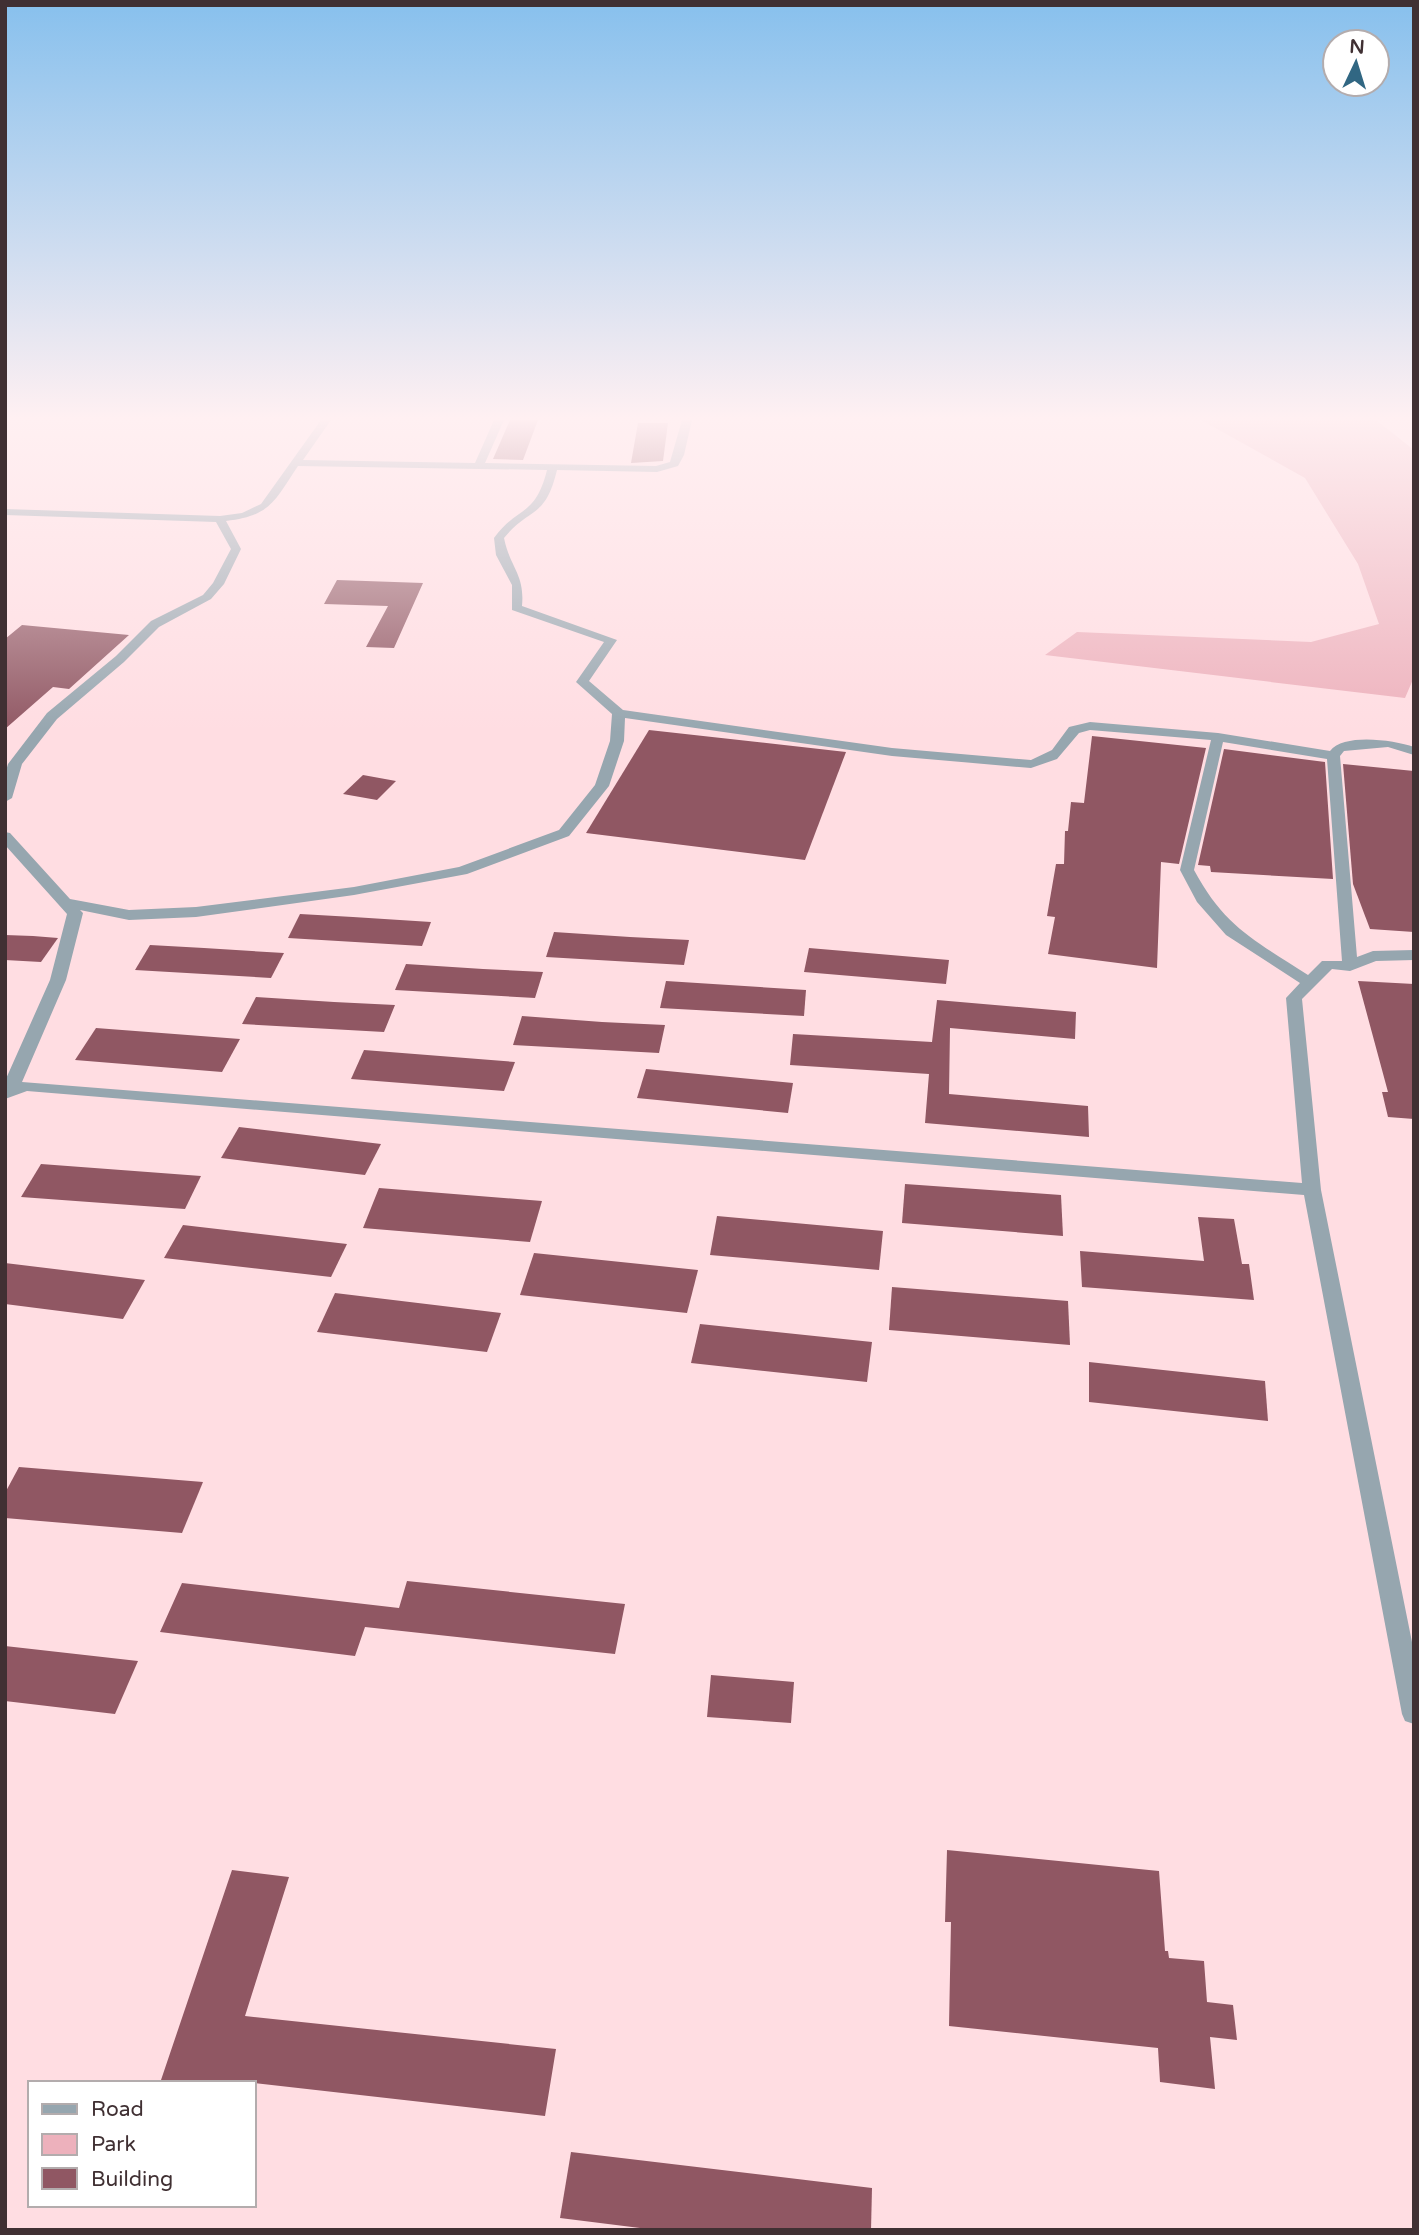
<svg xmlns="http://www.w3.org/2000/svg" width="1419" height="2235" font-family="'Varela Round',sans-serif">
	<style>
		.green { fill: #edb1bc }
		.building { fill: #905763 }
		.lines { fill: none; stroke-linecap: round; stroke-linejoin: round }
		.minor { fill: #96a6af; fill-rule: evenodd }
	</style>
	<rect width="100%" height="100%" fill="#ffdde2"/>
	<path class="green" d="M1201 420H1376L1414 450V677L1405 698 1045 655 1077 632 1311 642 1379 624 1358 564 1305 478Z"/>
	<g class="building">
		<path d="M510 420H538L523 460 493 459Z"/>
		<path d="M638 423H668L663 461 631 463Z"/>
		<path d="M337 580 423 583 394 648 366 647 388 606 324 604Z"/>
		<path d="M22 625 129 635 69 689 53 687 5 729V639Z"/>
		<path d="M649 730 846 752 805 860 586 833Z"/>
		<path d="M1092 736 1206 748 1179 864 1161 862 1157 968 1048 954 1055 917 1047 916 1056 864H1064L1065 831H1068L1071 802 1084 803Z"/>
		<path d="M1224 749 1325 762 1333 879 1211 872 1210 866 1198 865Z"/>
		<path d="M1343 764 1414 771V932L1370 929 1353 884Z"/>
		<path d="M363 775 396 781 377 800 343 794Z"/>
		<path d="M300 914 353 917 431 922 422 946 288 938Z"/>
		<path d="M554 932 630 937 689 940 684 965 546 957Z"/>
		<path d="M5 935 33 936 58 938 41 962 5 960Z"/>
		<path d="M150 945 204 948 284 953 271 978 135 970Z"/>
		<path d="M809 948 949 960 946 984 804 972Z"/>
		<path d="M406 964 483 969 543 972 535 998 395 990Z"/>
		<path d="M666 981 806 990 804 1016 660 1008Z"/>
		<path d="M1358 981 1414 984V1119L1388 1117 1382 1092H1388Z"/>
		<path d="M256 997 334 1002 395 1005 384 1032 242 1024Z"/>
		<path d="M937 1000 1076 1012 1075 1039 950 1028 949 1094 1088 1106 1089 1137 925 1123 929 1074 790 1065 793 1034 932 1042Z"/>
		<path d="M522 1016 602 1022 665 1025 659 1053 513 1045Z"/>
		<path d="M96 1028 240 1039 222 1072 75 1060Z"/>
		<path d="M364 1050 515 1062 504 1091 351 1079Z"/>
		<path d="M646 1069 793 1083 788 1113 637 1098Z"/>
		<path d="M239 1127 381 1144 365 1175 221 1158Z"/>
		<path d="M41 1164 201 1176 185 1209 21 1197Z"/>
		<path d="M905 1184 1061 1195 1063 1236 902 1223Z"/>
		<path d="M379 1188 542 1201 530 1242 363 1228Z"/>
		<path d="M717 1216 883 1231 879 1270 710 1255Z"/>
		<path d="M1198 1217 1234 1219 1242 1264H1249L1254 1300 1082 1287 1080 1251 1204 1261Z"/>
		<path d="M183 1225 347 1244 331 1277 164 1258Z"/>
		<path d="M534 1253 698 1270 687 1313 520 1295Z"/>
		<path d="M5 1263 145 1280 123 1319 5 1304Z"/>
		<path d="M892 1287 1068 1301 1070 1345 889 1330Z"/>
		<path d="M335 1293 501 1313 487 1352 317 1332Z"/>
		<path d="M700 1324 872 1342 867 1382 691 1363Z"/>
		<path d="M1089 1362 1265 1381 1268 1421 1089 1402Z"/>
		<path d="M19 1467 203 1482 182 1533 5 1518V1493Z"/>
		<path d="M407 1581 625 1604 615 1654 365 1627 355 1656 160 1632 182 1583 399 1608Z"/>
		<path d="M5 1646 138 1661 115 1714 5 1701Z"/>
		<path d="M711 1675 794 1682 791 1723 707 1717Z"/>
		<path d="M947 1850 1159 1871 1165 1951H1168L1169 1958 1204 1961 1207 2002 1233 2005 1237 2040 1210 2037 1215 2089 1160 2082 1158 2048 949 2026 951 1922H945Z"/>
		<path d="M232 1870 289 1877 245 2016 556 2049 545 2116 254 2083 225 2080 224 2083H160Z"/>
		<path d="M571 2152 872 2188 871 2230H656L560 2218Z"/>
	</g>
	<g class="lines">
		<path class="minor" d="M321 420H331L303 460 475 463 494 420H504L485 463 656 466 670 462 682 420H692L684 455 678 466 657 472 557 470C545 520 530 506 504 538 510 568 525 574 522 606L617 640 589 681 623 710 892 748 1031 760 1052 750 1069 727 1090 722 1218 733 1330 751C1344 733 1393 740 1414 747V755L1388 747 1344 751 1340 756 1357 957 1373 951 1414 950V960L1376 961 1350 971 1332 969 1302 999 1321 1190 1414 1652V1724L1405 1721 1402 1714 1304 1195 27 1091 5 1099V1081L50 980 67 914 5 845V832L10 833 70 899 129 910 196 907 354 887 459 867 559 830 595 785 610 741 612 714 576 682 604 642 512 610V585L496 555 494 538C518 505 535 518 547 470L298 466C275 500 271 516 226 521L241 549 224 584 211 599 159 627 124 662 57 719 22 764 12 798 5 802V774L8 764 47 713 116 656 151 621 203 595 213 583 231 549 216 522 5 515V509L220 516 242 513 261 504ZM625 718 892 756 1031 768 1057 759 1079 733 1090 730 1211 740 1180 870 1197 902 1226 935 1300 983 1286 998 1302 1183 22 1082 66 980 83 913 80 910 129 920 196 917 354 895 467 874 569 836 609 786 624 741ZM1223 742 1327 759 1342 961H1322L1308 975C1256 941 1225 928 1194 870Z"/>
	</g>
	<linearGradient id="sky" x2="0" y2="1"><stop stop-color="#87c0ed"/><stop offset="0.57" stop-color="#fff0f2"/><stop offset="1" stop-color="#fff0f2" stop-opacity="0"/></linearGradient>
	<rect width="1419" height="733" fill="url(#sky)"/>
	<rect width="1419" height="2235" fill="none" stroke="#403033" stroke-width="14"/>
	<rect x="28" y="2081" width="228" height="126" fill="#ffffff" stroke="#b3acad" stroke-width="2"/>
	<rect x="42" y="2104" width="35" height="10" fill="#96a6af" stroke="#b3acad" stroke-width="2"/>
	<text x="91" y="2116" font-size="21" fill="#403033">Road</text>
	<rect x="42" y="2134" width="35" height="21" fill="#edb1bc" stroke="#b3acad" stroke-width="2"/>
	<text x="91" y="2151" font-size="21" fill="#403033">Park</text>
	<rect x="42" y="2168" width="35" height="21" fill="#905763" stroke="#b3acad" stroke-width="2"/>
	<text x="91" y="2186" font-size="21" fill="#403033">Building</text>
	<g transform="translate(1356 63) rotate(4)"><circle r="33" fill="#ffffff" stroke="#b3acad" stroke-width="2"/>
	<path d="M0-5L12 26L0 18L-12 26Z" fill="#316783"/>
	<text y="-10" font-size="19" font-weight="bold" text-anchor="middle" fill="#403033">N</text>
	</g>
</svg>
